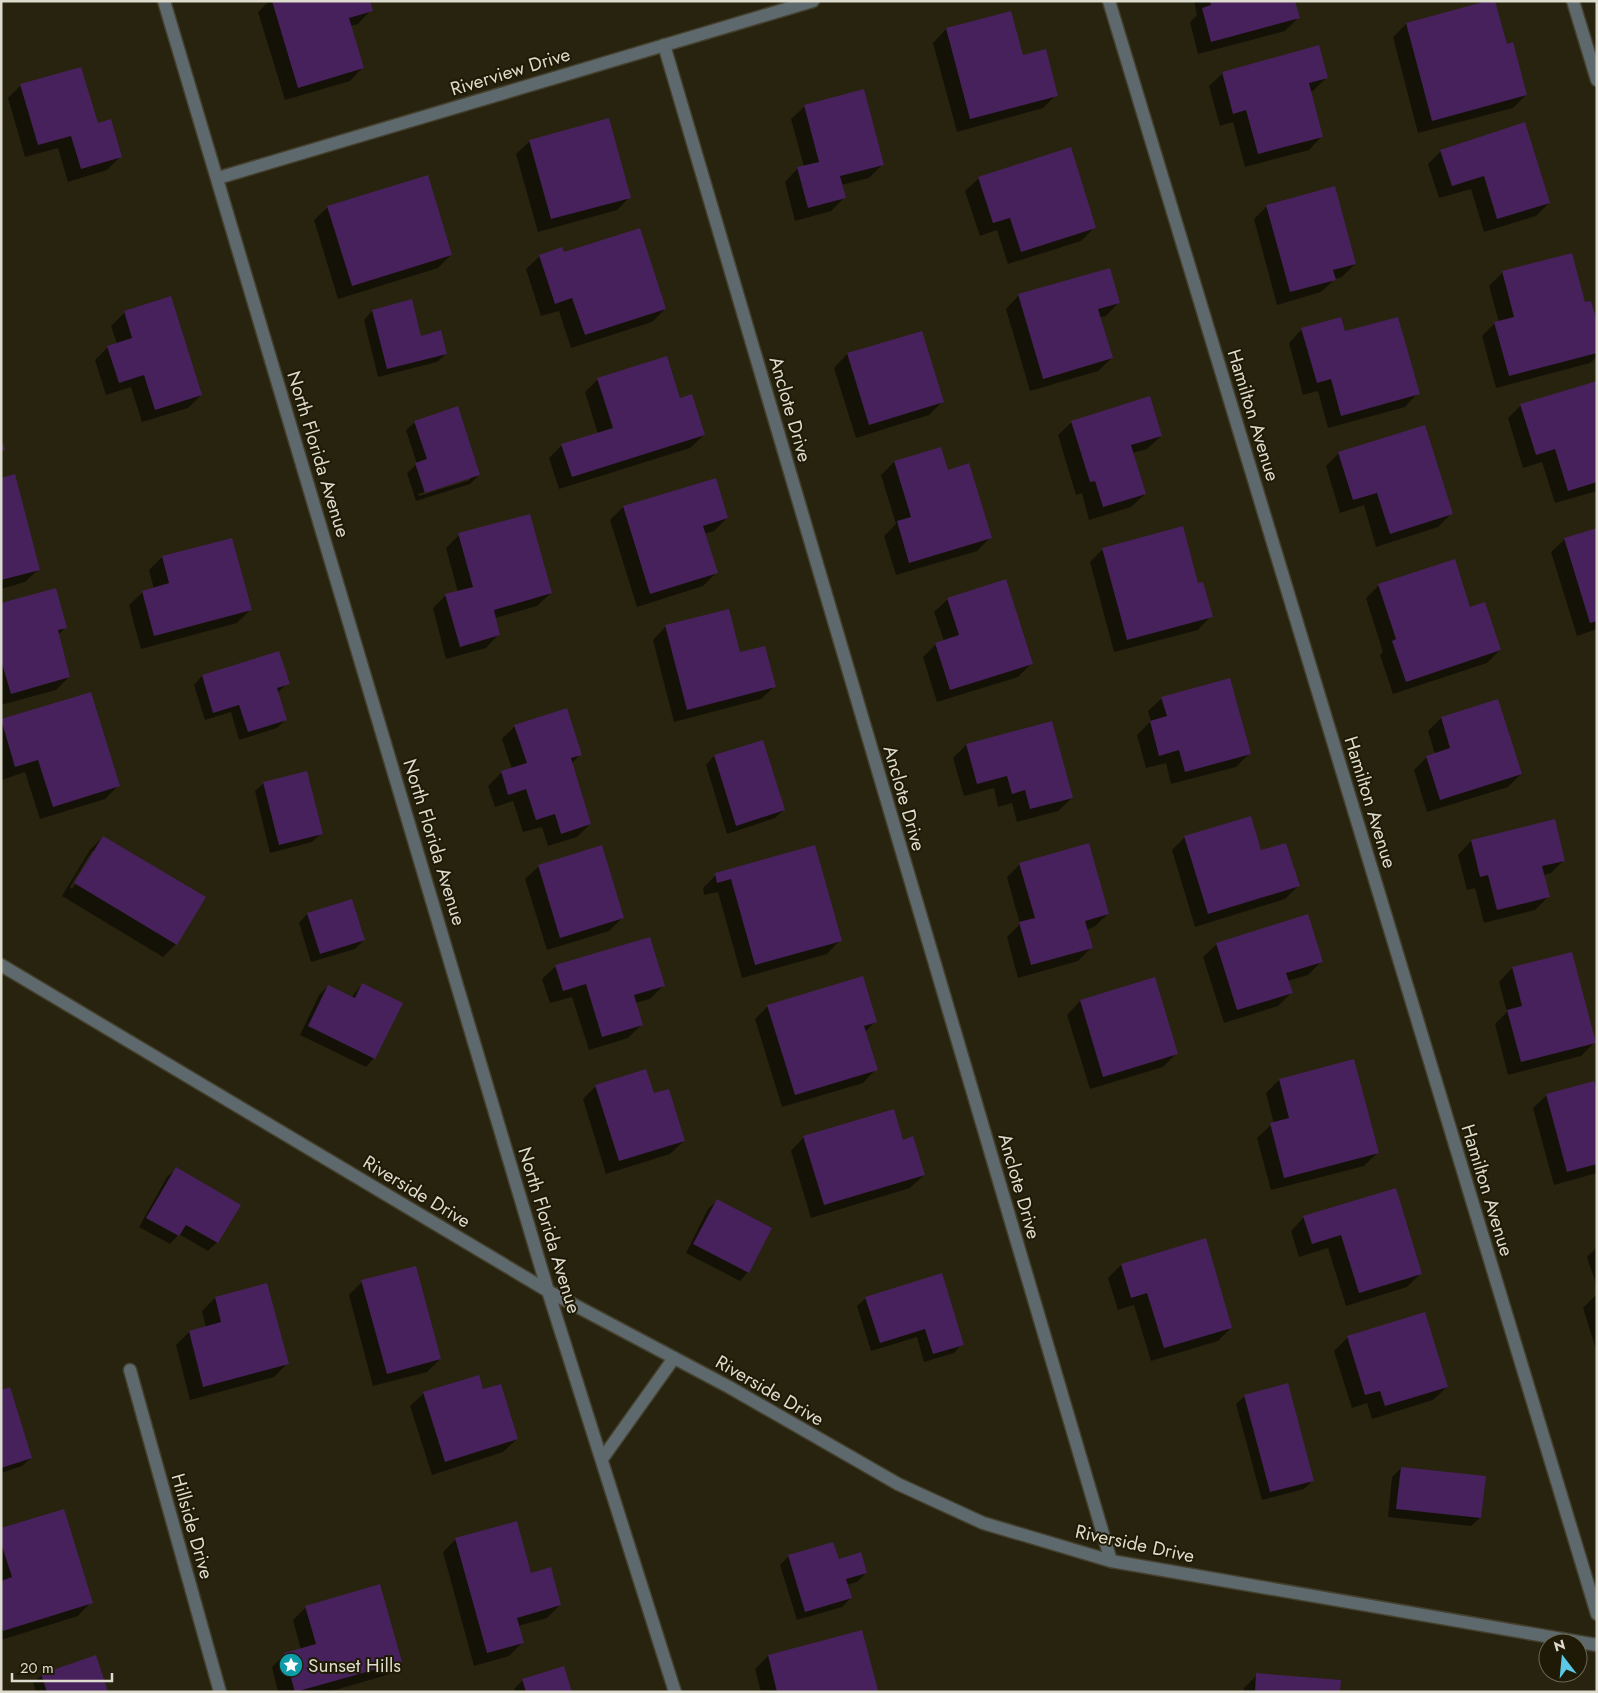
<svg xmlns="http://www.w3.org/2000/svg" width="1598" height="1693" font-family="Jost,sans-serif">
	<style>
		.shadow { fill: #0007; fill-rule: evenodd }
		.building { fill: #47215b }
		.lines { fill: none; stroke-linecap: round; stroke-linejoin: round }
		.minor-casing { stroke: #44402d; stroke-width: 15 }
		.minor { stroke: #5d696d; stroke-width: 12 }
		.labels { text-anchor: middle; stroke-width: 4; stroke-linejoin: round; paint-order: stroke }
		.street-label { font-size: 19px; fill: #dddbce; stroke: #1e1a05 }
		.poi-label { font-size: 19px; fill: #dddbce; stroke: #1e1a05; text-anchor: start }
	</style>
	<rect width="100%" height="100%" fill="#27230e"/>
	<g class="shadow">
		<path d="M269 1H368L371 10 358 24 350 26 363 67 350 81 285 100 258 12Z"/>
		<path d="M1194 1H1294L1298 18 1285 31 1198 54 1190 22 1197 15Z"/>
		<path d="M1492 1 1506 45 1526 95 1513 108 1418 133 1393 37 1406 24Z"/>
		<path d="M1010 12 1022 57 1056 95 1043 108 957 132 933 43 946 29Z"/>
		<path d="M1223 73 1326 78 1313 91 1310 92 1322 136 1309 150 1245 167 1233 122 1220 126 1209 86Z"/>
		<path d="M21 85 97 125 120 157 107 170 68 182 58 148 25 157 8 98Z"/>
		<path d="M805 106 882 165 869 178 841 185 845 197 831 211 795 221 785 182 798 168 804 167 791 119Z"/>
		<path d="M530 141 630 197 617 210 538 232 516 154Z"/>
		<path d="M1441 151 1549 203 1536 216 1484 232 1471 189 1439 198 1428 164Z"/>
		<path d="M979 178 1094 228 1081 241 1008 264 997 230 980 236 965 191Z"/>
		<path d="M1267 206 1355 264 1342 277 1335 279 1321 292 1277 305 1254 219Z"/>
		<path d="M328 207 451 255 438 268 338 299 314 220Z"/>
		<path d="M563 254 665 309 652 322 571 348 559 311 541 316 526 269 540 256Z"/>
		<path d="M1503 272 1585 303 1597 326V357L1590 363 1496 388 1482 336 1495 323 1499 322 1489 286Z"/>
		<path d="M1019 295 1119 302 1106 316 1100 317 1112 358 1098 371 1030 391 1006 309Z"/>
		<path d="M372 311 420 337 446 354 437 362 378 377 364 320Z"/>
		<path d="M125 312 201 395 188 408 142 422 131 387 106 395 95 360 108 347 117 344 111 326Z"/>
		<path d="M1302 329 1418 393 1405 407 1328 428 1318 391 1303 395 1289 343Z"/>
		<path d="M921 332 942 402 929 415 856 438 834 368 847 354Z"/>
		<path d="M598 379 679 399 704 435 690 448 559 489 549 458 562 445 598 434 585 392Z"/>
		<path d="M1597 382V491L1555 503 1542 462 1523 468 1508 418 1521 405Z"/>
		<path d="M415 422 479 475 470 484 416 501 407 473 417 464 406 430ZM470 477V480L419 496 418 494Z"/>
		<path d="M1072 422 1161 436 1147 449 1132 453 1145 494 1131 507 1089 520 1082 493 1076 495 1058 435Z"/>
		<path d="M1339 453 1451 514 1438 527 1376 547 1364 505 1340 513 1326 466Z"/>
		<path d="M894 462 947 472 990 538 977 551 896 575 884 536 896 524 881 475Z"/>
		<path d="M1 479 39 569 25 582 1 589Z"/>
		<path d="M623 507 727 518 714 531 704 534 716 573 703 586 637 607 610 520Z"/>
		<path d="M1597 529V629L1577 636 1551 552 1565 539Z"/>
		<path d="M459 535 551 593 537 606 495 618 499 634 486 648 446 659 433 608 446 595 458 592 446 548Z"/>
		<path d="M1103 549 1197 585 1211 616 1198 630 1114 652 1090 562Z"/>
		<path d="M162 557 250 610 237 623 141 649 129 605 143 592 154 589 149 570Z"/>
		<path d="M1379 585 1470 608 1500 650 1487 663 1393 694 1380 655 1383 652 1366 598Z"/>
		<path d="M948 599 1031 664 1018 677 937 702 923 657 936 644 944 641 934 612Z"/>
		<path d="M1 604 65 628 58 635 69 677 56 690 1 705Z"/>
		<path d="M666 626 739 654 775 686 761 699 674 722 653 640Z"/>
		<path d="M279 653 288 683 277 693 286 719 277 728 239 740 231 712 205 720 194 685 202 676Z"/>
		<path d="M90 694 118 786 105 799 40 819 25 772 2 780 1 720Z"/>
		<path d="M1162 698 1249 754 1236 767 1171 784 1166 763 1146 768 1137 735 1151 721 1148 711Z"/>
		<path d="M1498 700 1521 774 1508 787 1427 812 1414 770 1427 757 1435 754 1428 731 1441 718Z"/>
		<path d="M515 726 580 755 571 764 590 824 577 837 548 846 542 827 523 832 513 801 495 807 488 786 502 772 512 769 502 739Z"/>
		<path d="M762 741 784 810 775 818 727 834 706 765 714 756Z"/>
		<path d="M966 745 1072 798 1058 811 1017 822 1012 803 998 807 994 788 964 796 953 758Z"/>
		<path d="M264 783 321 834 312 842 270 853 255 791Z"/>
		<path d="M103 837 176 944 163 957 62 896 90 850ZM92 851H95L72 889 70 887Z"/>
		<path d="M1185 837 1261 852 1298 886 1285 899 1195 927 1172 850Z"/>
		<path d="M1471 841 1564 860 1551 873 1543 875 1548 897 1535 910 1484 923 1475 888 1467 890 1458 855Z"/>
		<path d="M814 847 840 940 827 954 742 978 718 892 704 895 703 888 716 875Z"/>
		<path d="M1020 864 1108 914 1094 927 1086 930 1091 948 1078 961 1018 978 1007 937 1020 924 1007 877Z"/>
		<path d="M539 866 622 918 609 931 547 950 525 879Z"/>
		<path d="M307 914 364 940 355 949 311 962 299 923Z"/>
		<path d="M1217 944 1322 961 1308 975 1287 981 1291 993 1278 1006 1224 1023 1203 957Z"/>
		<path d="M556 966 664 985 650 999 635 1003 641 1025 628 1038 589 1050 572 997 550 1003 542 979Z"/>
		<path d="M1512 968 1594 1043 1581 1056 1508 1075 1495 1024 1507 1012 1499 982Z"/>
		<path d="M362 984 374 1058 366 1067 300 1035 319 995 328 986 351 998Z"/>
		<path d="M1080 1001 1177 1053 1163 1067 1090 1089 1067 1015Z"/>
		<path d="M768 1006 875 1022 865 1032 876 1069 863 1083 782 1107 755 1019Z"/>
		<path d="M1279 1080 1377 1153 1364 1166 1271 1190 1257 1138 1271 1125 1274 1124 1266 1093Z"/>
		<path d="M596 1086 653 1095 684 1141 670 1154 606 1174 583 1099Z"/>
		<path d="M1547 1095 1597 1097V1173L1554 1185 1533 1108Z"/>
		<path d="M804 1137 902 1141 924 1175 910 1188 811 1218 791 1151Z"/>
		<path d="M176 1169 217 1242 208 1251 179 1234 170 1244 139 1227 167 1177Z"/>
		<path d="M1395 1190 1420 1274 1407 1287 1346 1306 1328 1248 1299 1257 1291 1231 1304 1217Z"/>
		<path d="M717 1201 748 1272 740 1281 686 1253 708 1209Z"/>
		<path d="M1205 1240 1231 1328 1218 1341 1151 1361 1134 1305 1118 1310 1108 1278 1121 1265Z"/>
		<path d="M1597 1247V1287L1587 1257Z"/>
		<path d="M362 1282 440 1359 427 1372 373 1386 349 1295Z"/>
		<path d="M1596 1295 1597 1345 1595 1346 1583 1308Z"/>
		<path d="M215 1298 287 1364 274 1377 190 1400 176 1345 189 1332 206 1328 202 1311Z"/>
		<path d="M866 1298 962 1344 954 1353 924 1362 917 1337 871 1351 857 1306Z"/>
		<path d="M1348 1337 1447 1387 1433 1400 1372 1419 1367 1403 1352 1408 1334 1351Z"/>
		<path d="M1 1391 31 1458 22 1466 1 1473Z"/>
		<path d="M483 1391 517 1439 503 1452 432 1475 410 1406 424 1393Z"/>
		<path d="M1245 1396 1313 1480 1304 1489 1262 1500 1236 1404Z"/>
		<path d="M1401 1468 1480 1518 1471 1526 1388 1517 1392 1477Z"/>
		<path d="M1 1529 91 1602 78 1616 1 1640Z"/>
		<path d="M456 1539 530 1574 560 1605 547 1618 518 1626 522 1643 509 1656 474 1666 443 1552Z"/>
		<path d="M789 1556 838 1560 866 1573 857 1582 847 1585 851 1598 842 1607 797 1620 780 1565Z"/>
		<path d="M306 1607 401 1662 387 1675 328 1692H278L272 1667 285 1654 301 1650 293 1620Z"/>
		<path d="M768 1656 877 1690 875 1692H761L755 1669Z"/>
		<path d="M42 1675 107 1692H36L33 1683Z"/>
		<path d="M1257 1675 1339 1692H1243L1244 1688Z"/>
		<path d="M523 1680 571 1692H515L514 1689Z"/>
	</g>
	<g class="building">
		<path d="M272 1H370L373 11 349 18 364 68 298 88Z"/>
		<path d="M1210 1H1295L1300 18 1211 42 1202 8 1211 5Z"/>
		<path d="M1487 1H1495L1507 44 1513 42 1527 95 1432 121 1406 23Z"/>
		<path d="M1011 11 1023 55 1046 49 1058 96 970 119 946 28Z"/>
		<path d="M1319 45 1328 78 1309 83 1323 137 1258 154 1246 110 1233 114 1222 72Z"/>
		<path d="M81 67 98 123 111 119 122 157 81 169 71 136 38 145 20 84Z"/>
		<path d="M864 89 884 165 840 176 846 198 808 208 797 167 819 162 804 105Z"/>
		<path d="M609 118 631 198 551 219 529 140Z"/>
		<path d="M1525 122 1550 203 1497 219 1484 176 1452 186 1440 150Z"/>
		<path d="M1071 147 1096 228 1021 252 1010 218 993 223 978 177Z"/>
		<path d="M428 175 452 255 352 286 327 206Z"/>
		<path d="M1335 186 1356 264 1333 270 1336 280 1290 292 1266 205Z"/>
		<path d="M640 228 666 309 585 335 572 298 555 304 539 255 562 247 564 252Z"/>
		<path d="M1572 253 1585 302 1591 301 1597 321V353L1509 376 1494 322 1514 317 1502 271Z"/>
		<path d="M1110 268 1120 303 1098 309 1113 358 1043 379 1018 294Z"/>
		<path d="M171 296 202 395 155 410 144 375 119 383 107 346 132 338 124 311Z"/>
		<path d="M412 299 421 336 441 330 447 354 387 369 372 310Z"/>
		<path d="M1341 317 1345 331 1398 317 1420 394 1341 416 1331 379 1317 383 1301 328Z"/>
		<path d="M922 331 944 402 869 425 847 353Z"/>
		<path d="M667 356 680 398 692 394 705 435 572 477 561 444 613 428 597 378Z"/>
		<path d="M1597 381V482L1568 491 1555 449 1536 455 1520 404Z"/>
		<path d="M1150 396 1162 436 1131 445 1146 494 1103 507 1095 481 1090 482 1071 421Z"/>
		<path d="M458 406 480 475 425 493 415 463 427 459 414 421Z"/>
		<path d="M1425 425 1453 514 1390 534 1377 493 1353 500 1338 452Z"/>
		<path d="M1 437 5 450 1 451Z"/>
		<path d="M941 447 948 470 969 463 992 538 909 563 897 521 911 517 894 461Z"/>
		<path d="M15 474 40 570 1 580V478Z"/>
		<path d="M716 478 728 518 703 526 718 573 650 594 623 506Z"/>
		<path d="M530 514 552 593 494 610 500 635 460 647 445 594 473 587 458 533Z"/>
		<path d="M1183 526 1198 583 1203 582 1213 617 1127 640 1102 548Z"/>
		<path d="M1597 528V621L1590 623 1564 538Z"/>
		<path d="M232 538 252 610 154 636 142 591 169 583 162 556Z"/>
		<path d="M1455 559 1470 607 1485 602 1501 650 1406 682 1392 641 1396 639 1378 584Z"/>
		<path d="M1006 579 1033 664 950 690 935 643 959 635 947 598Z"/>
		<path d="M56 588 67 628 58 630 70 677 11 694 1 660V603Z"/>
		<path d="M729 609 740 652 765 646 776 687 687 710 665 625Z"/>
		<path d="M279 651 290 684 277 688 287 720 248 732 239 705 213 713 202 675Z"/>
		<path d="M1230 678 1251 754 1185 772 1179 750 1159 756 1150 721 1167 716 1161 697Z"/>
		<path d="M91 692 120 786 53 807 38 760 15 767 1 719Z"/>
		<path d="M1498 699 1522 774 1440 800 1426 756 1450 748 1441 717Z"/>
		<path d="M567 708 582 755 571 758 591 824 561 834 555 814 536 820 526 789 508 795 501 771 527 763 514 725Z"/>
		<path d="M1052 721 1073 798 1030 809 1025 790 1012 794 1007 776 977 784 966 744Z"/>
		<path d="M763 740 785 810 736 826 714 755Z"/>
		<path d="M307 771 323 834 279 845 263 782Z"/>
		<path d="M1251 816 1261 850 1286 843 1300 886 1208 914 1184 836Z"/>
		<path d="M1555 819 1565 861 1542 866 1550 897 1497 910 1488 875 1480 877 1471 840Z"/>
		<path d="M103 836 206 897 177 945 74 883Z"/>
		<path d="M1089 843 1109 914 1085 921 1093 948 1031 965 1019 922 1035 918 1019 863Z"/>
		<path d="M602 845 624 918 560 938 538 865Z"/>
		<path d="M815 845 842 941 755 965 731 879 717 883 715 873Z"/>
		<path d="M352 899 365 940 320 954 307 913Z"/>
		<path d="M1308 914 1323 962 1286 973 1293 993 1237 1010 1216 943Z"/>
		<path d="M650 937 665 986 634 995 643 1025 602 1037 586 984 563 991 555 965Z"/>
		<path d="M1572 952 1596 1043 1521 1062 1507 1010 1522 1006 1512 967Z"/>
		<path d="M863 976 877 1022 864 1026 878 1070 795 1095 767 1005Z"/>
		<path d="M1155 977 1178 1054 1103 1077 1080 1000Z"/>
		<path d="M362 983 403 1003 375 1059 308 1026 328 985 355 998Z"/>
		<path d="M1354 1059 1379 1153 1284 1178 1270 1123 1289 1118 1279 1079Z"/>
		<path d="M646 1069 654 1093 669 1089 685 1141 619 1161 595 1085Z"/>
		<path d="M1594 1081 1597 1091V1164L1567 1172 1546 1094Z"/>
		<path d="M894 1109 903 1140 913 1136 925 1175 824 1205 803 1136Z"/>
		<path d="M176 1167 241 1205 218 1243 186 1225 179 1236 146 1218Z"/>
		<path d="M1396 1188 1422 1274 1359 1293 1341 1235 1312 1244 1303 1216Z"/>
		<path d="M717 1199 772 1228 749 1273 693 1244Z"/>
		<path d="M1206 1238 1232 1328 1164 1348 1147 1293 1131 1298 1121 1264Z"/>
		<path d="M416 1266 441 1359 387 1374 361 1280Z"/>
		<path d="M942 1273 964 1345 933 1354 925 1329 880 1343 865 1297Z"/>
		<path d="M267 1283 289 1364 203 1387 189 1331 221 1322 215 1297Z"/>
		<path d="M1425 1312 1448 1387 1385 1406 1380 1391 1365 1395 1347 1336Z"/>
		<path d="M479 1375 483 1389 501 1384 518 1439 445 1462 423 1392Z"/>
		<path d="M1288 1383 1314 1481 1270 1492 1244 1395Z"/>
		<path d="M10 1387 32 1458 1 1468V1390Z"/>
		<path d="M1401 1467 1486 1476 1481 1518 1396 1509Z"/>
		<path d="M64 1509 93 1603 3 1631 1 1624V1581L12 1577 1 1543V1528Z"/>
		<path d="M517 1521 531 1573 551 1567 561 1605 517 1618 524 1643 487 1653 455 1538Z"/>
		<path d="M833 1542 839 1559 861 1552 867 1573 846 1579 852 1598 805 1612 788 1555Z"/>
		<path d="M380 1584 402 1662 295 1692 284 1653 316 1644 305 1606Z"/>
		<path d="M862 1630 878 1690 874 1692H777L768 1655Z"/>
		<path d="M96 1655 108 1692H47L41 1674Z"/>
		<path d="M564 1666 572 1692H526L522 1679Z"/>
		<path d="M1256 1673 1341 1680 1340 1692H1255Z"/>
	</g>
	<g class="lines">
		<g class="minor-casing">
			<g id="minor">
				<path d="M164 1 548 1291 675 1692"/>
				<path d="M1109 1 1597 1614"/>
				<path d="M1573 1 1597 80"/>
				<path d="M664 45 1111 1561"/>
				<path d="M218 178 813 1"/>
				<path d="M1 965 548 1291 729 1387 898 1484 983 1523 1111 1561 1597 1645"/>
				<path d="M130 1370 220 1692"/>
				<path d="M602 1459 674 1358"/>
			</g>
		</g>
		<use href="#minor" class="minor"/>
	</g>
	<defs>
		<g id="sight-disc" transform="scale(1.25)"><circle r="9.5" fill="#0f9aa8" stroke="#1e1a05"/><path d="M0-6L1.8-2.2L6-1.7L2.9 1.2L3.7 5.4L0 3.3L-3.7 5.4L-2.9 1.2L-6-1.7L-1.8-2.2Z" fill="#fff"/></g>
	</defs>
	<g fill-rule="evenodd">
		<use href="#sight-disc" x="291" y="1665"/>
	</g>
	<g class="labels">
		<g class="street-label">
			<text transform="translate(510 71) rotate(-17)" y="7">Riverview Drive</text>
			<text transform="translate(791 409) rotate(74)" y="7">Anclote Drive</text>
			<text transform="translate(1254 415) rotate(73)" y="7">Hamilton Avenue</text>
			<text transform="translate(319 454) rotate(73)" y="7">North Florida Avenue</text>
			<text transform="translate(905 798) rotate(74)" y="7">Anclote Drive</text>
			<text transform="translate(1371 802) rotate(73)" y="7">Hamilton Avenue</text>
			<text transform="translate(435 842) rotate(73)" y="7">North Florida Avenue</text>
			<text transform="translate(1020 1186) rotate(74)" y="7">Anclote Drive</text>
			<text transform="translate(1488 1190) rotate(73)" y="7">Hamilton Avenue</text>
			<text transform="translate(417 1191) rotate(31)" y="7">Riverside Drive</text>
			<text transform="translate(550 1230) rotate(73)" y="7">North Florida Avenue</text>
			<text transform="translate(770 1390) rotate(30)" y="7">Riverside Drive</text>
			<text transform="translate(193 1526) rotate(74)" y="7">Hillside Drive</text>
			<text transform="translate(1135 1543) rotate(12)" y="7">Riverside Drive</text>
		</g>
		<g class="poi-label">
			<text x="308" y="1672">Sunset Hills</text>
		</g>
	</g>
	<rect width="1598" height="1693" fill="none" stroke="#dddbce" stroke-width="5"/>
	<g transform="translate(1563 1658) rotate(344)"><circle r="24" fill="#1e1a05" stroke="#6a6755"/>
	<path d="M0-4L9 19L0 12L-9 19Z" fill="#5cc7e7"/>
	<text y="-8" font-size="14" font-weight="bold" text-anchor="middle" fill="#dddbce">N</text>
	</g>
	<path d="M12 1673v8h100v-8" fill="none" stroke="#dddbce" stroke-width="2.5"/>
	<text x="20" y="1673" font-size="15" fill="#dddbce" stroke="#1e1a05" stroke-width="4" paint-order="stroke">20 m</text>
</svg>
